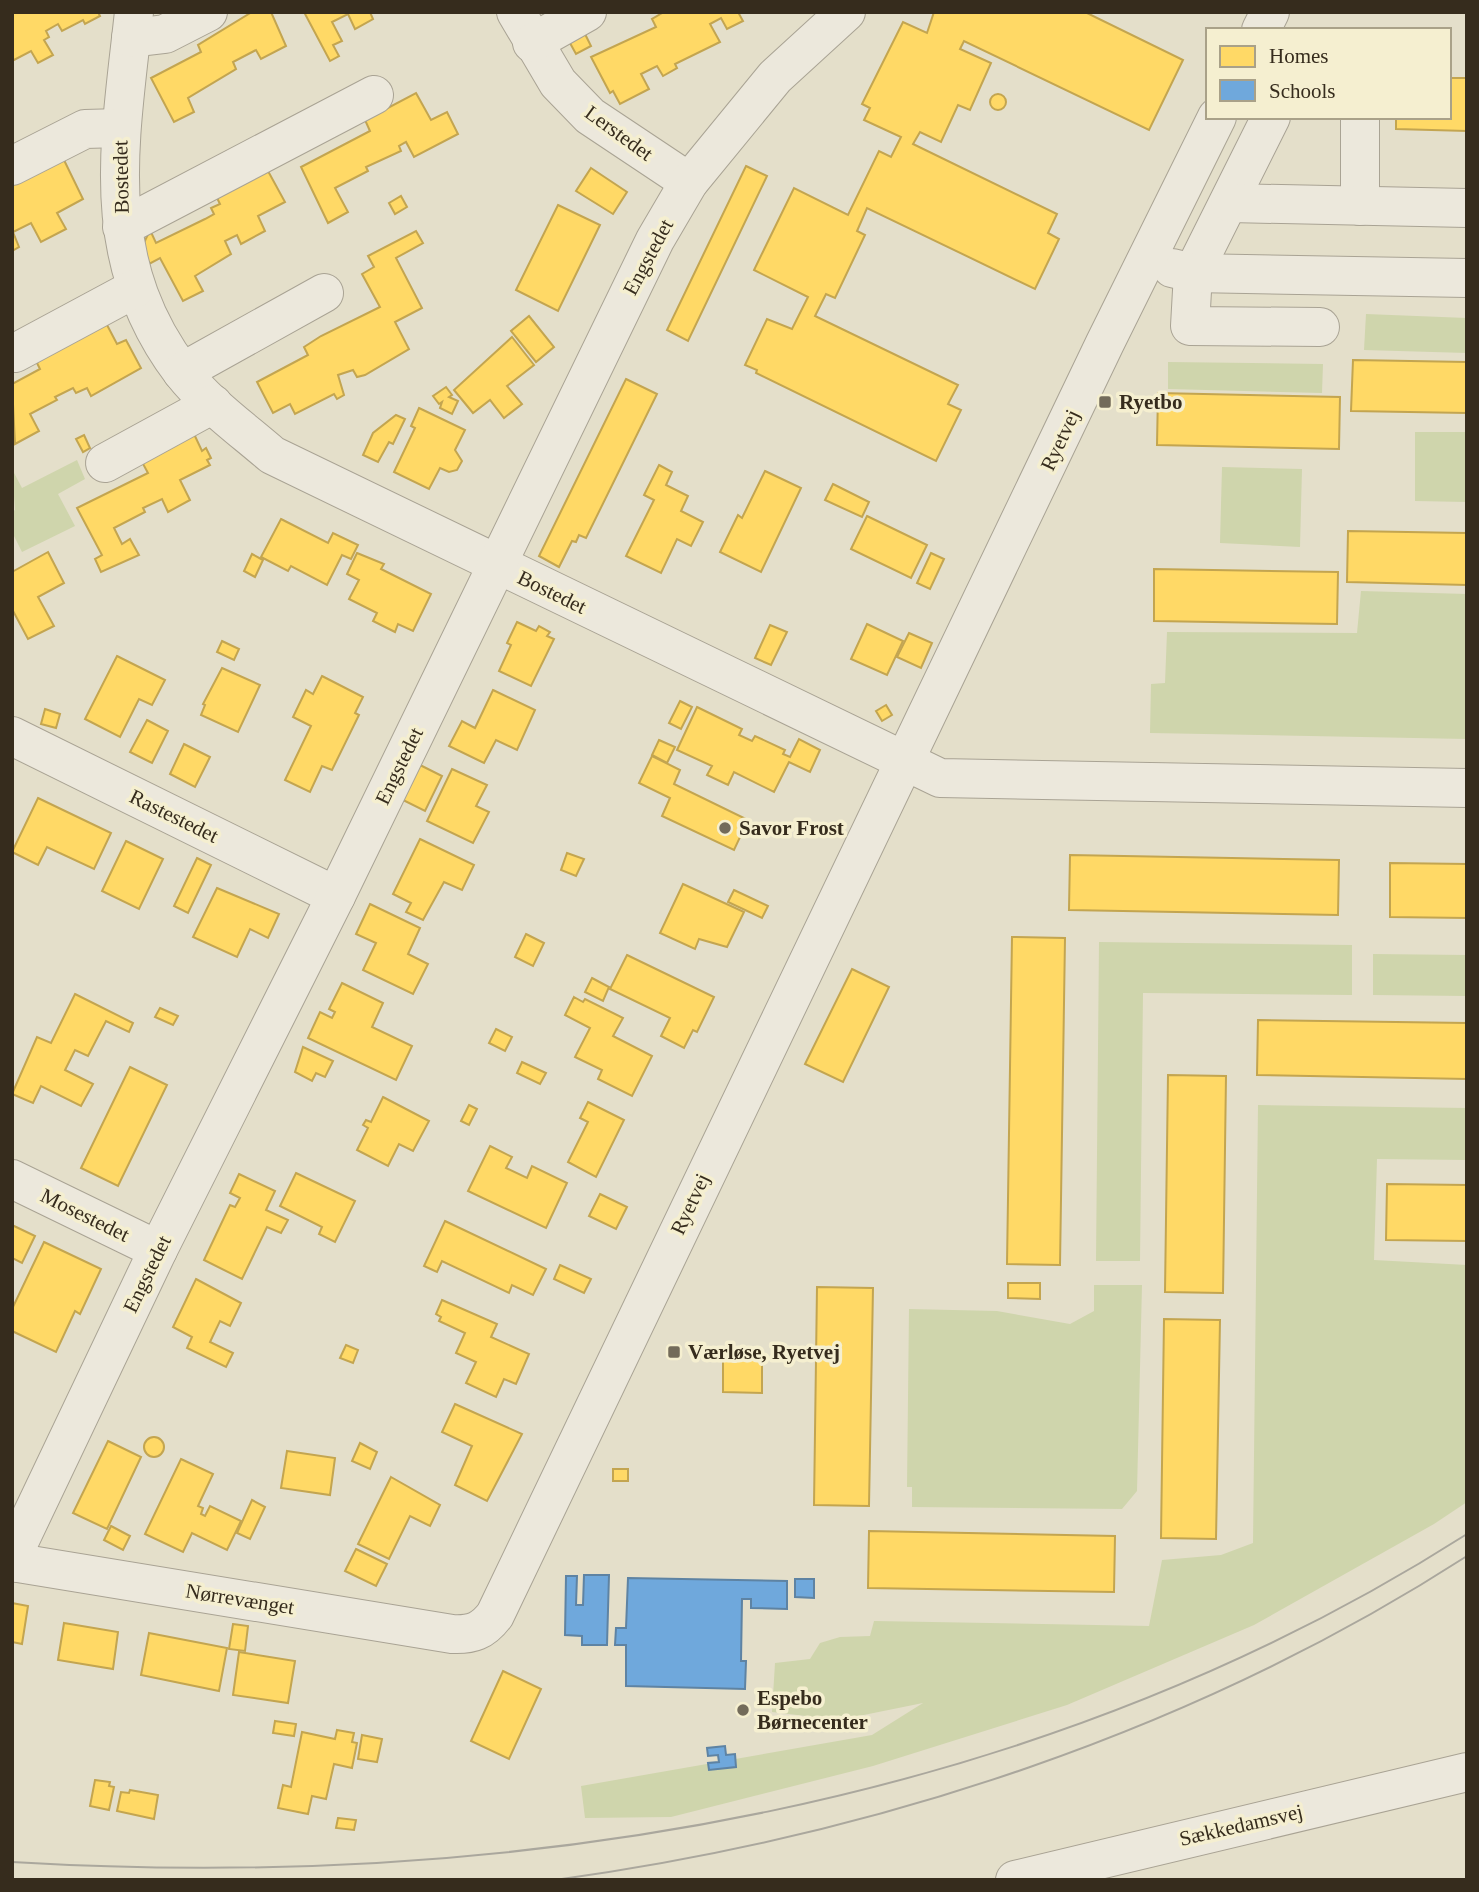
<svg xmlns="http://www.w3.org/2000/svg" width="1479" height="1892" font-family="Georgia,serif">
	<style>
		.green { fill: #cfd5ac }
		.homes { fill: #ffd966; stroke: #c3a550; stroke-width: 2 }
		.schools { fill: #6fa8dc; stroke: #5e83a3; stroke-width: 2 }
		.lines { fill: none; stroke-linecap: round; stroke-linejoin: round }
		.minor-casing { stroke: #a9a394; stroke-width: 40 }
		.minor { stroke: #ece8dc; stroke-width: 38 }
		.tram { stroke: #aaa79d; stroke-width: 2 }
		.poi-dot { fill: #736b5a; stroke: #f5efd0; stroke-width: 2.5 }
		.labels { text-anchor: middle; stroke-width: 7; stroke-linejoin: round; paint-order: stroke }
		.street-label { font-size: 21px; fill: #362c1d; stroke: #f5efd0 }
		.poi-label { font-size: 21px; font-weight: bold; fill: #362c1d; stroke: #f5efd0; text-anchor: start }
	</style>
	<rect width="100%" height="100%" fill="#e4dfca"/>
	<g class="green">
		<path d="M1366 314 1467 318V353L1364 350Z"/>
		<path d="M1168 362 1323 364 1322 393 1168 389Z"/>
		<path d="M1415 432H1467V502L1415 501Z"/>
		<path d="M77 460 85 479 58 494 75 526 22 552 12 532V512L15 510 12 469 22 488Z"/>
		<path d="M1222 467 1302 469 1300 547 1220 543Z"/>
		<path d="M1361 591 1467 594V739L1150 733 1151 684 1165 683 1167 632 1357 633Z"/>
		<path d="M1099 942 1352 945V995L1143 993 1140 1261H1096Z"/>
		<path d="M1373 954 1467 955V996L1373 995Z"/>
		<path d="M1258 1105 1467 1108V1160L1377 1159 1374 1260 1467 1265V1502L1434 1524 1254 1625 1067 1705 873 1766 671 1817 585 1818 581 1786 872 1735 923 1703 839 1720 772 1712 775 1663 810 1659 820 1643 840 1637 870 1636 874 1621 1149 1626 1162 1560 1221 1555 1253 1543Z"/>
		<path d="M1094 1285H1142L1137 1491 1122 1509 912 1507V1487H907L909 1309 997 1311 1070 1324 1094 1311Z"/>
	</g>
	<g class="homes">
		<path d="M12 12H98L100 16 85 24 83 20 62 31 58 24 46 31 49 37 44 40 53 55 38 63 31 51 12 61Z"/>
		<path d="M252 12H271L286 46 261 59 256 50 233 62 236 69 188 98 194 112 174 122 151 78 201 52 198 45Z"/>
		<path d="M304 12H370L373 19 355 29 348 14 332 22 342 41 333 45 339 56 330 61Z"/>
		<path d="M664 12H738L743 21 727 29 721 18 710 24 720 42 675 64 677 68 663 76 657 66 641 74 649 89 620 104 613 91 610 93 591 57 656 27 652 19Z"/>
		<path d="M934 12H1085L1183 60 1149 130 964 41 960 49 991 63 970 110 958 105 941 142 920 132 913 144 1057 214 1048 233 1059 239 1035 289 867 208 857 231 865 235 835 298 826 294 815 316 958 385 948 404 961 410 936 461 756 373 757 370 745 365 767 319 792 329 808 297 754 270 794 188 848 215 879 151 891 157 901 137 864 120 870 108 862 104 903 22 927 33Z"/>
		<path d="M585 34 591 46 576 54 570 43Z"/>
		<path d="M1449 78H1467V131L1396 129V117H1449Z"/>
		<path d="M416 93 431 120 447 112 458 134 414 157 406 142 399 146 401 151 366 167 368 171 335 188 348 212 328 223 301 167 370 131 365 120Z"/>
		<circle cx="998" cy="102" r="8"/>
		<path d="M63 158 83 199 57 213 66 229 41 242 31 223 13 232 19 247 12 251V185Z"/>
		<path d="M746 166 767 176 688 341 667 330Z"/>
		<path d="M591 168 627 192 613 214 576 191Z"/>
		<path d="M268 171 285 202 258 216 265 231 241 244 237 235 225 241 231 254 195 276 203 291 183 301 160 258 149 264 143 245 150 230 156 243 205 219 214 214 211 208 220 204 217 198Z"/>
		<path d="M401 196 407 207 395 214 389 203Z"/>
		<path d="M558 205 600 225 558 311 516 290Z"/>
		<path d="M416 231 423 243 396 258 422 308 395 322 409 349 365 375 357 377 353 370 338 375 344 395 337 399 334 394 295 414 290 404 273 413 257 382 308 355 304 347 321 336 380 307 362 274 374 267 368 256Z"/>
		<path d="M529 316 554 347 536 362 511 331Z"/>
		<path d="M106 323 117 344 126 340 141 368 91 396 87 388 76 393 73 388 55 397 57 400 30 414 39 431 15 444 12 384 40 369 36 361Z"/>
		<path d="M512 337 534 365 507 386 522 404 504 418 490 400 473 413 454 390Z"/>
		<path d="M1353 360 1467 362V413L1351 411Z"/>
		<path d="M626 379 657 394 586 538 579 535 576 542 572 541 559 567 539 556Z"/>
		<path d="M446 387 452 395 449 397 458 401 452 414 440 408 442 402 439 404 433 396Z"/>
		<path d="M1158 393 1340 397 1339 449 1157 445Z"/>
		<path d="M419 408 465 430 455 450 462 461 457 470 449 472 440 468 429 489 394 472 415 428 411 426Z"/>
		<path d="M396 415 405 419 393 444 389 442 378 462 363 455 373 433Z"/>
		<path d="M194 434 202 451 206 448 211 458 207 460 210 465 180 480 190 500 168 512 162 499 143 508 145 512 114 528 122 544 130 539 139 555 101 572 95 559 102 555 77 508 148 473 142 462Z"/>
		<path d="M84 435 90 448 83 452 76 439Z"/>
		<path d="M659 465 672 472 666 485 688 496 681 511 703 522 691 546 677 539 661 573 626 556 654 500 644 495Z"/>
		<path d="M765 471 801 488 761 572 720 552 738 515 742 518Z"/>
		<path d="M833 484 869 502 862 517 825 500Z"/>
		<path d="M867 516 927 545 911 578 851 549Z"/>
		<path d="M281 519 328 543 333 533 358 545 351 559 342 555 327 585 291 566 288 571 261 557Z"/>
		<path d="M1348 531 1467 533V585L1347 582Z"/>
		<path d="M48 552 64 583 38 597 54 626 28 639 12 609V572Z"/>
		<path d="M357 553 384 564 381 569 431 594 413 631 398 624 395 632 373 621 377 613 349 599 359 580 347 574Z"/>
		<path d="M931 553 944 559 930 589 917 583Z"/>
		<path d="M252 554 263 560 255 577 244 571Z"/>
		<path d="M1154 569 1338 572 1337 624 1154 621Z"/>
		<path d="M517 622 536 631 539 626 550 632 547 636 554 639 531 686 499 671 511 645 507 643Z"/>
		<path d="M867 624 903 641 887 675 851 659Z"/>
		<path d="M770 625 787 632 771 665 755 658Z"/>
		<path d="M909 633 932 643 921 668 897 657Z"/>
		<path d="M222 641 239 649 234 660 217 652Z"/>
		<path d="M117 656 165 680 152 705 139 699 120 737 85 719Z"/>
		<path d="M222 668 260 685 238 732 201 715 205 705 203 704Z"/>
		<path d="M322 676 363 697 355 713 359 715 332 770 322 766 310 792 285 780 311 726 293 717 306 690 313 694Z"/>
		<path d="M493 690 535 710 517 750 496 740 484 763 449 746 462 721 475 728Z"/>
		<path d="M680 701 692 707 681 729 669 723Z"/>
		<path d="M886 705 892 715 882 721 876 711Z"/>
		<path d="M697 707 742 729 739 735 752 741 755 736 785 750 783 754 790 757 799 739 820 750 810 772 789 762 774 792 734 772 728 785 707 775 712 766 677 750Z"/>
		<path d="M45 709 60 714 56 728 41 724Z"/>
		<path d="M147 720 168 731 152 763 130 752Z"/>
		<path d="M659 740 675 747 667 763 652 755Z"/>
		<path d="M184 744 210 757 195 787 170 774Z"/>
		<path d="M652 756 680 770 674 784 748 820 734 850 662 816 670 798 639 783Z"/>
		<path d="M420 765 442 776 425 811 403 800Z"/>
		<path d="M452 769 487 785 476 806 489 812 473 843 427 821Z"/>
		<path d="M38 798 111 833 94 869 47 847 38 865 12 852Z"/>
		<path d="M420 839 474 865 462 890 444 882 423 920 406 912 411 903 393 894Z"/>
		<path d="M126 841 163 859 139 909 102 891Z"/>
		<path d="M567 853 584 859 576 876 561 870Z"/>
		<path d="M1070 855 1339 860 1338 915 1069 910Z"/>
		<path d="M197 858 211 865 188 913 174 906Z"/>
		<path d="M1390 863 1467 864V918L1390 917Z"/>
		<path d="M683 884 744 912 727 947 699 939 695 949 660 933Z"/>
		<path d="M217 888 279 914 268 938 250 929 237 957 193 937Z"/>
		<path d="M734 890 768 906 762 918 728 902Z"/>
		<path d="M370 904 420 928 408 954 428 964 413 994 363 970 376 943 356 934Z"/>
		<path d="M526 934 544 943 533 966 515 957Z"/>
		<path d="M1012 937 1065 938 1060 1265 1007 1264Z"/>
		<path d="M627 955 714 997 697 1032 693 1030 684 1048 661 1036 670 1018 610 989Z"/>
		<path d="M852 969 889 987 843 1082 805 1064Z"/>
		<path d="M592 978 609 987 603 1001 585 992Z"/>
		<path d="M342 983 383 1003 372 1027 412 1046 396 1080 308 1038 320 1012 332 1018 335 1012 329 1009Z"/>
		<path d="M75 994 133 1023 129 1032 106 1021 88 1056 75 1050 65 1070 93 1084 81 1106 41 1086 33 1103 12 1094 37 1037 51 1043Z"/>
		<path d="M574 997 583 1002 585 999 623 1018 613 1036 652 1056 632 1096 598 1079 602 1070 575 1057 590 1028 565 1015Z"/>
		<path d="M160 1008 178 1016 173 1025 155 1017Z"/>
		<path d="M1258 1020 1467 1023V1079L1257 1075Z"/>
		<path d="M496 1029 512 1037 505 1051 489 1043Z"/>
		<path d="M303 1047 333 1061 325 1077 316 1073 312 1081 295 1072Z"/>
		<path d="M522 1062 546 1073 540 1084 517 1073Z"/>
		<path d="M130 1067 167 1085 118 1186 81 1168Z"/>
		<path d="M1168 1075 1226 1076 1223 1293 1165 1292Z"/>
		<path d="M383 1097 429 1121 413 1151 399 1144 388 1166 357 1150 368 1128 363 1125 366 1120 371 1122Z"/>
		<path d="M588 1102 624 1120 596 1177 568 1162 588 1122 580 1118Z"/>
		<path d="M469 1105 477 1109 469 1125 461 1121Z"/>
		<path d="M490 1146 512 1157 506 1168 527 1178 532 1166 567 1183 546 1228 468 1191Z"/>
		<path d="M296 1173 355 1201 335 1242 319 1234 322 1227 280 1206Z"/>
		<path d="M239 1174 275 1191 266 1210 288 1220 281 1233 267 1227 242 1279 204 1260 230 1205 235 1207 240 1198 230 1193Z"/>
		<path d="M1387 1184 1467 1185V1241L1386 1240Z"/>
		<path d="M600 1194 627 1207 616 1229 589 1216Z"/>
		<path d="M445 1221 546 1269 533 1295 512 1285 509 1293 442 1261 437 1272 424 1266Z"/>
		<path d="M12 1225 35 1236 22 1263 12 1258Z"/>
		<path d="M44 1242 101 1269 80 1314 75 1311 56 1352 12 1331V1309Z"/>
		<path d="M560 1265 591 1279 584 1293 554 1279Z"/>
		<path d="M196 1279 241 1303 230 1326 220 1321 210 1342 233 1353 226 1367 187 1348 192 1337 173 1327Z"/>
		<path d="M1008 1283H1040V1299L1008 1298Z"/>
		<path d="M817 1287 873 1288 869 1506 814 1505Z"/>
		<path d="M442 1300 497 1324 491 1337 529 1354 516 1384 504 1379 496 1397 466 1383 476 1362 456 1353 465 1333 439 1321 441 1317 436 1314Z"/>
		<path d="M1164 1319 1220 1320 1216 1539 1161 1538Z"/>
		<path d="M346 1345 358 1350 353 1363 340 1358Z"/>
		<path d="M723 1358 762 1359V1393L723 1392Z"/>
		<path d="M455 1404 522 1434 487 1501 455 1485 472 1446 442 1432Z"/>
		<circle cx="154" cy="1447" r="10"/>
		<path d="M108 1441 141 1457 107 1529 73 1513Z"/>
		<path d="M360 1443 377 1452 370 1469 352 1461Z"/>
		<path d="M287 1451 335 1458 330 1495 281 1488Z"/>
		<path d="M181 1459 213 1474 198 1506 203 1508 201 1514 205 1516 210 1506 241 1521 227 1550 192 1533 183 1552 145 1534Z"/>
		<rect x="613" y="1469" width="15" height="12"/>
		<path d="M391 1477 440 1505 430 1526 410 1516 389 1559 358 1544Z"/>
		<path d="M252 1500 265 1507 250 1539 237 1533Z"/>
		<path d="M111 1526 130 1536 123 1550 104 1540Z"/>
		<path d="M869 1531 1115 1536 1114 1592 868 1588Z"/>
		<path d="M356 1549 387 1564 376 1586 345 1571Z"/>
		<path d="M12 1603 28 1606 22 1644 12 1642Z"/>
		<path d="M64 1623 118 1632 113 1669 58 1660Z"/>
		<path d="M233 1624 248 1626 245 1651 229 1649Z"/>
		<path d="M149 1633 227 1648 219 1691 141 1675Z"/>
		<path d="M239 1652 295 1661 288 1703 233 1695Z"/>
		<path d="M503 1671 541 1689 509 1759 471 1741Z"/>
		<path d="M275 1721 296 1724 294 1736 273 1733Z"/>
		<path d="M337 1730 354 1733 352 1742 357 1743 352 1768 334 1764 326 1799 312 1796 308 1814 278 1808 283 1785 291 1787 302 1732 335 1739Z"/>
		<path d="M362 1735 382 1739 377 1762 358 1759Z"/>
		<path d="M95 1780 110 1782 109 1786 114 1787 109 1810 90 1806Z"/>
		<path d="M130 1790 158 1795 154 1819 117 1811 121 1792 129 1793Z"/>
		<path d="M338 1818 356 1820 354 1830 336 1828Z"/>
	</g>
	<g class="schools">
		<path d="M584 1575H609L607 1645H582V1636L565 1635 566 1576H577L576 1605H583Z"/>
		<path d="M628 1578 787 1581V1609L751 1608V1599H742L741 1661H746L745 1689 626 1686V1645H615L616 1628H626Z"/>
		<path d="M795 1579H814V1598L795 1597Z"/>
		<path d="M725 1746 726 1755 735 1754 736 1767 709 1770 708 1763 719 1762 718 1755 708 1756 707 1748Z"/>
	</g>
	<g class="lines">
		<g class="minor-casing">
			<g id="minor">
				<path d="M134 12C120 142 96 259 182 372 207 404 242 429 272 455L940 778 1467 788"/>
				<path d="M516 12 558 83 590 116 689 182"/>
				<path d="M1261 30 1270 12"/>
				<path d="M131 38 165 34 208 12"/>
				<path d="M532 43 587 12"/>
				<path d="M1271 117 1193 273 1190 326 1320 327"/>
				<path d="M1360 117V206"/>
				<path d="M12 166 85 129 120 128"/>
				<path d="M1230 203 1467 208"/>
				<path d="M122 227 374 95"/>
				<path d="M1172 268 1193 273 1467 278"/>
				<path d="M15 353 136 288"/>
				<path d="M182 372 324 293"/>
				<path d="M105 463 213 404"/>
				<path d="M12 736 336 896"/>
				<path d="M12 1179 158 1250"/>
				<path d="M12 1562 452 1634C472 1635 483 1631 495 1615L1105 343 1217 117"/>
				<path d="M18 1563 19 1542 158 1250 336 896 655 240 689 182 775 77 846 12"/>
				<path d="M1015 1880 1467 1772"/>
			</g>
		</g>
		<use href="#minor" class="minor"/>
		<g class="tram">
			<path d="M12 1862C515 1892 1039 1807 1467 1534"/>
			<path d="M555 1880C875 1836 1194 1732 1467 1556"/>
		</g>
	</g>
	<g class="poi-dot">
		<rect x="1098" y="395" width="14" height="14" rx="3.5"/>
		<circle cx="725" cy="828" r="7"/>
		<rect x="667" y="1345" width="14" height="14" rx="3.5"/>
		<circle cx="743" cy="1710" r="7"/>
	</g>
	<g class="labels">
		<g class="street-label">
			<text transform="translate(619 133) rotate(36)" y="7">Lerstedet</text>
			<text transform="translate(121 177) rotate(-91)" y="7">Bostedet</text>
			<text transform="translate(648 257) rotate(-62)" y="7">Engstedet</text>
			<text transform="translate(1060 440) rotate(-65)" y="7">Ryetvej</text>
			<text transform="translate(552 592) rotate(26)" y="7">Bostedet</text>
			<text transform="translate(399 766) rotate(-64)" y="7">Engstedet</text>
			<text transform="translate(174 816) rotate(26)" y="7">Rastestedet</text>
			<text transform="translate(690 1204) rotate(-65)" y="7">Ryetvej</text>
			<text transform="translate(85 1215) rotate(26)" y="7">Mosestedet</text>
			<text transform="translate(147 1274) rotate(-64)" y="7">Engstedet</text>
			<text transform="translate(240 1599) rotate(9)" y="7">Nørrevænget</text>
			<text transform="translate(1241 1825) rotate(-13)" y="7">Sækkedamsvej</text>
		</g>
		<g class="poi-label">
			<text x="1119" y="409">Ryetbo</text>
			<text x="739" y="835">Savor Frost</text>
			<text x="688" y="1359">Værløse, Ryetvej</text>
			<text x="757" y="1705">Espebo<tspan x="757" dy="24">Børnecenter</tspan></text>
		</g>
	</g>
	<rect width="1479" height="1892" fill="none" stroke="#362c1d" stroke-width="28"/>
	<rect x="1206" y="28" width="245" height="91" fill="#f5efd0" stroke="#a9a188" stroke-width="2"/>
	<rect x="1220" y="46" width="35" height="21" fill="#ffd966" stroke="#a9a188" stroke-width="2"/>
	<text x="1269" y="63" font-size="21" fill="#362c1d">Homes</text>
	<rect x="1220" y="80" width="35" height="21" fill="#6fa8dc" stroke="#a9a188" stroke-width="2"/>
	<text x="1269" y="98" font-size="21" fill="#362c1d">Schools</text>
</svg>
